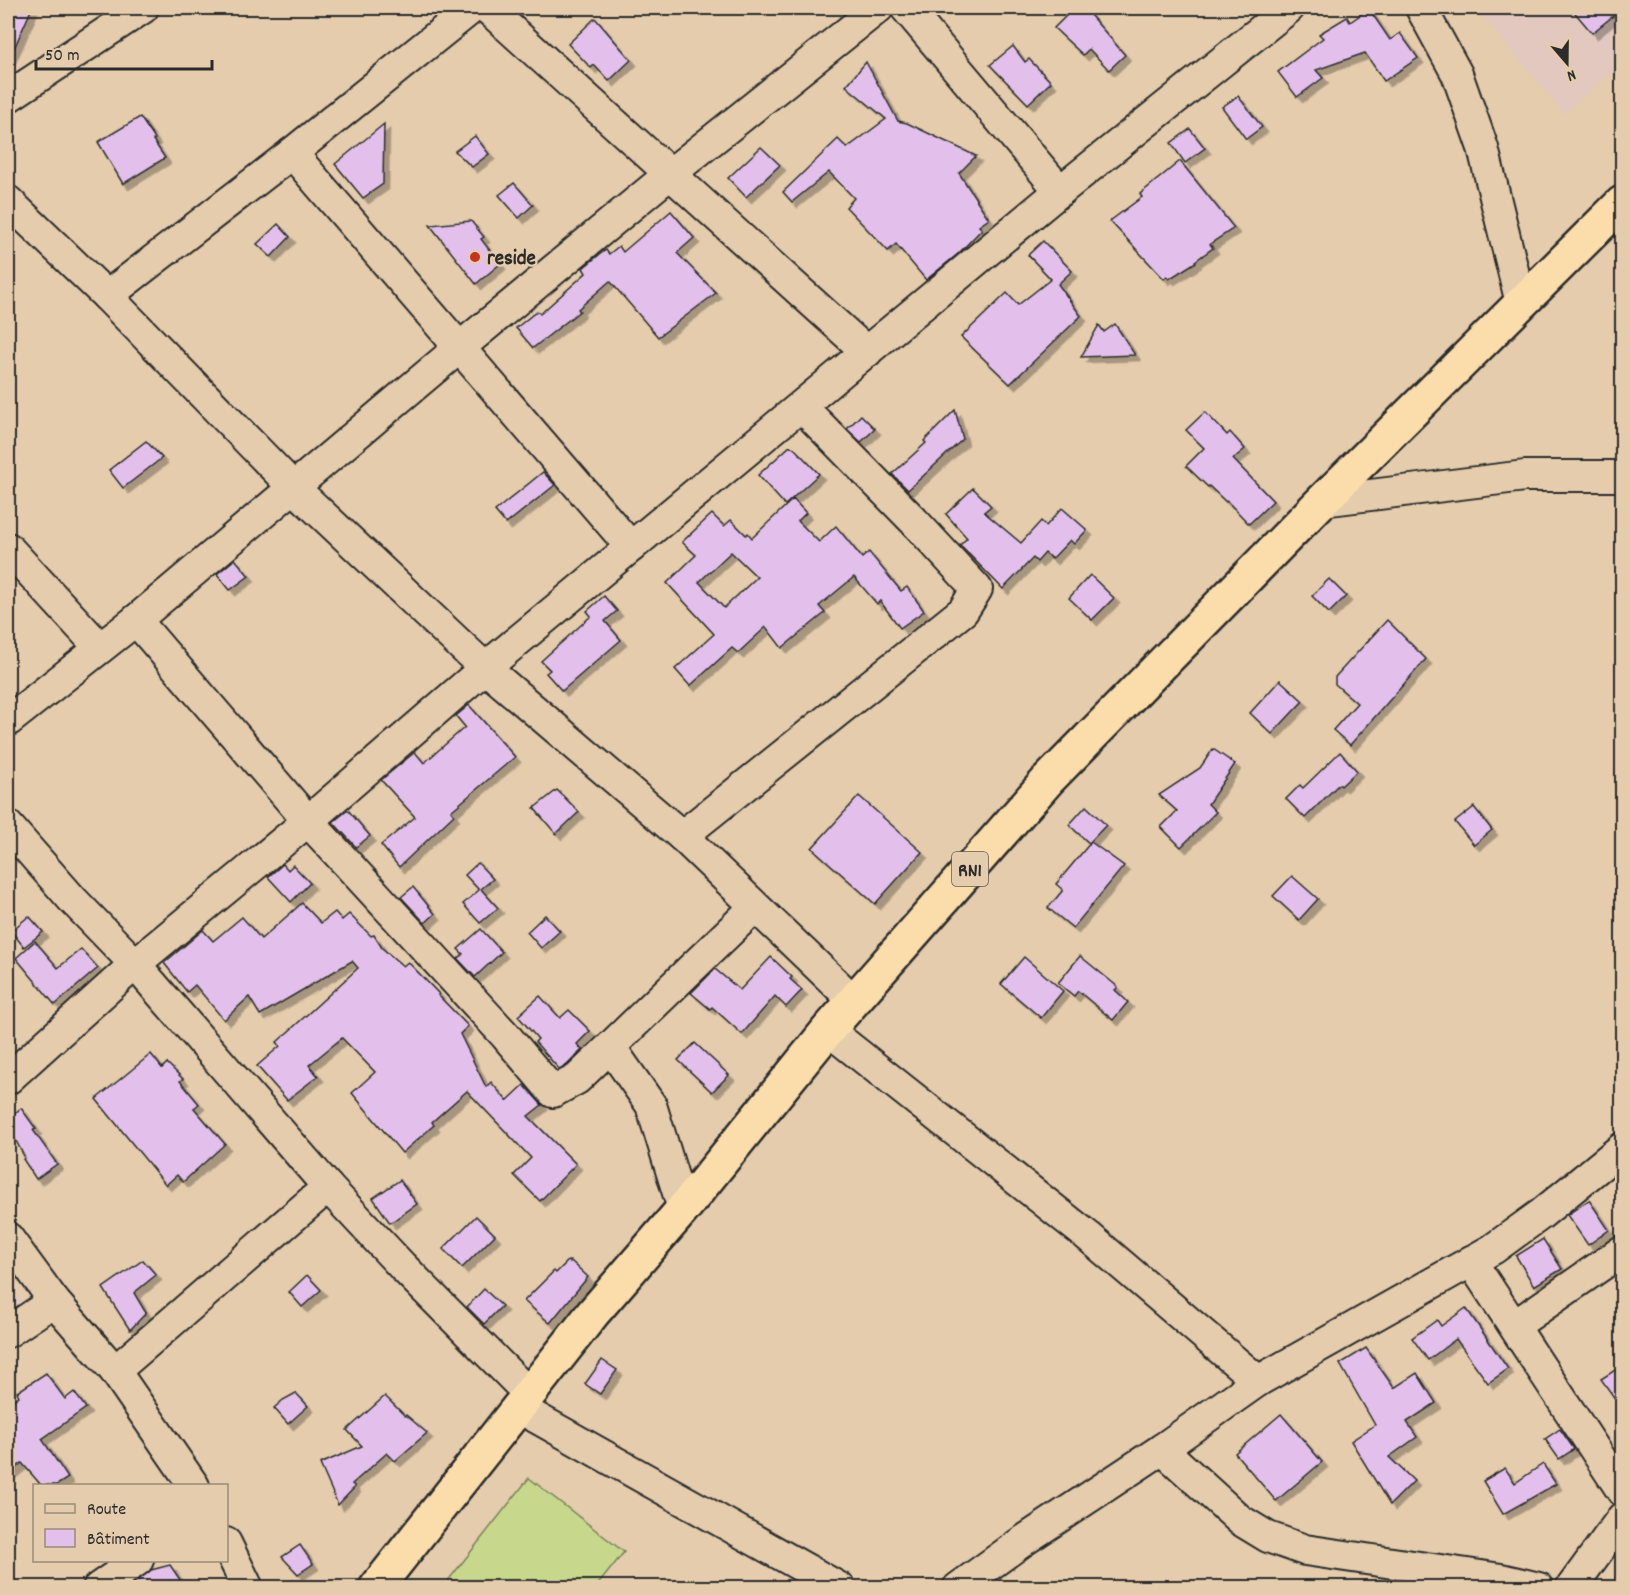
<svg xmlns="http://www.w3.org/2000/svg" width="1630" height="1595" font-family="Dekko,sans-serif">
	<style>
		.built { fill: #e3c8bf }
		.garden { fill: #c7d88d; stroke: #79825c; stroke-width: 1.5 }
		.building { fill: #e2c0eb; stroke: #2b2b2b; stroke-width: 1.5; fill-rule: evenodd; filter: url(#shadow) }
		.lines { fill: none; stroke-linecap: round; stroke-linejoin: round }
		.minor-casing { stroke: #2b2b2b; stroke-width: 34 }
		.highway-casing { stroke: #2b2b2b; stroke-width: 38 }
		.minor { stroke: #e4ccac; stroke-width: 30 }
		.highway { stroke: #faddab; stroke-width: 33 }
		.poi-dot { fill: #c8321e; stroke: #e4ccac; stroke-width: 2 }
		.labels { text-anchor: middle; stroke-width: 4.5; stroke-linejoin: round; paint-order: stroke }
		.shield { fill: #e4ccac; stroke: #625b52; stroke-width: 1.5 }
		.shield-label { font-size: 20px; font-weight: bold; fill: #2b2b2b }
		.poi-label { font-size: 21px; font-weight: bold; fill: #2b2b2b; stroke: #e4ccac; text-anchor: start }
	</style>
	<defs>
		<filter id="shadow"><feDropShadow dx="5.5" dy="5.5" stdDeviation="0" flood-color="#0004"/></filter>
	</defs>
	<rect width="100%" height="100%" fill="#e4ccac"/>
	<filter id="ink" filterUnits="userSpaceOnUse"><feTurbulence type="fractalNoise" baseFrequency=".0167" numOctaves="2"/><feDisplacementMap in="SourceGraphic" scale="12" xChannelSelector="R" yChannelSelector="G"/><feConvolveMatrix kernelMatrix="1 2 1 2 8 2 1 2 1" color-interpolation-filters="sRGB"/></filter>
	<g filter="url(#ink)">
		<g class="built">
			<path d="M1475 8H1622V64L1564 113Z"/>
			<path d="M8 1281 25 1306 8 1317Z"/>
		</g>
		<path class="garden" d="M529 1478 624 1552 596 1587H443Z"/>
		<g class="building">
			<path d="M8 8H32L8 62Z"/>
			<path d="M1074 8H1084L1125 55 1109 70 1089 49 1083 55 1054 28Z"/>
			<path d="M1571 8H1623L1592 33Z"/>
			<path d="M1369 9 1390 40 1400 33 1418 58 1384 81 1365 53 1316 70 1323 78 1297 97 1278 72 1323 38 1319 34 1347 17 1350 22Z"/>
			<path d="M595 18 631 60 609 81 594 65 591 68 568 44Z"/>
			<path d="M1013 46 1025 62 1029 59 1051 82 1028 104 990 65Z"/>
			<path d="M866 62 898 121 907 123 976 156 959 173 989 219 979 226 982 229 959 253 926 280 896 244 888 251 846 207 854 198 829 172 792 202 783 192 838 139 847 148 886 119 846 86Z"/>
			<path d="M1238 96 1262 127 1246 139 1222 107Z"/>
			<path d="M140 117 155 139 153 140 165 158 123 184 98 142Z"/>
			<path d="M384 124 383 184 363 198 335 164Z"/>
			<path d="M1190 129 1205 148 1185 163 1171 143Z"/>
			<path d="M475 136 489 154 472 167 455 151Z"/>
			<path d="M761 147 780 165 746 197 728 178Z"/>
			<path d="M1180 161 1234 228 1210 244 1213 248 1195 261 1196 262 1169 279 1167 276 1164 279 1110 221 1142 197 1140 194Z"/>
			<path d="M514 183 533 205 519 218 499 195Z"/>
			<path d="M671 211 694 238 677 253 716 293 658 337 610 281 578 309 580 311 533 348 516 328 537 311 540 314 586 273 583 268 599 255 606 250 609 254 619 246 623 252Z"/>
			<path d="M471 221 484 237 481 239 500 264 476 284 430 225Z"/>
			<path d="M278 224 290 237 271 257 257 244Z"/>
			<path d="M1043 241 1072 271 1058 284 1081 316 1010 384 961 337 1007 293 1018 305 1051 279 1028 255Z"/>
			<path d="M1115 324 1135 355 1081 357 1099 325 1104 332Z"/>
			<path d="M955 410 963 439 908 490 892 474 926 443 924 441Z"/>
			<path d="M1205 412 1227 435 1230 432 1245 449 1233 459 1273 501 1249 524 1227 501 1226 502 1209 486 1208 487 1186 466 1204 448 1186 430Z"/>
			<path d="M861 415 875 429 861 442 847 429Z"/>
			<path d="M146 441 162 458 123 488 109 470Z"/>
			<path d="M790 446 794 448 819 474 785 505 758 475Z"/>
			<path d="M543 472 555 485 506 524 495 511Z"/>
			<path d="M973 488 991 506 984 512 1021 543 1041 521 1046 526 1062 508 1087 530 1074 544 1070 540 1052 559 1045 553 1037 562 1033 558 1003 589 960 545 967 538 946 514Z"/>
			<path d="M793 499 806 513 798 521 819 542 836 526 862 558 869 552 901 591 907 587 924 611 900 628 880 601 877 604 854 577 819 606 825 613 782 648 766 627 738 653 732 648 690 686 675 669 714 634 667 583 696 555 682 542 712 514 724 526 731 520 746 535 748 533 752 538ZM731 552 757 577 724 608 699 582Z"/>
			<path d="M235 559 249 576 230 590 217 574Z"/>
			<path d="M1090 575 1114 598 1092 620 1069 598Z"/>
			<path d="M1329 579 1346 596 1329 613 1312 596Z"/>
			<path d="M604 596 617 611 605 621 621 640 562 691 546 673 550 670 541 661 591 616 587 611Z"/>
			<path d="M1387 620 1426 659 1350 745 1333 730 1357 703 1335 684V677Z"/>
			<path d="M1280 680 1303 701 1272 734 1250 713Z"/>
			<path d="M469 705 515 757 451 811 454 815 399 867 381 845 415 817 381 780 415 752 424 763 465 727 456 716Z"/>
			<path d="M1213 749 1235 764 1208 804 1216 812 1181 847 1161 827 1177 811 1159 795 1200 768Z"/>
			<path d="M1340 752 1357 771 1341 786 1339 784 1305 818 1286 799 1300 785 1303 788Z"/>
			<path d="M557 790 579 812 556 834 534 808Z"/>
			<path d="M859 796 922 852 875 904 812 848Z"/>
			<path d="M1086 806 1106 825 1089 843 1069 825Z"/>
			<path d="M1474 807 1492 830 1474 845 1455 822Z"/>
			<path d="M348 810 370 836 356 847 333 822Z"/>
			<path d="M1091 842 1124 866 1073 928 1048 908 1063 890 1056 884Z"/>
			<path d="M478 863 493 879 481 889 498 908 480 923 463 904 479 890 465 875Z"/>
			<path d="M283 864 288 870 293 865 310 883 291 902 268 877Z"/>
			<path d="M1292 876 1318 899 1299 920 1273 896Z"/>
			<path d="M413 887 435 914 425 923 401 897Z"/>
			<path d="M302 903 321 923 335 912 342 920 349 914 371 936 374 935 382 948 403 966 408 962 439 994 438 995 468 1026 460 1034 486 1087 491 1082 507 1101 524 1085 542 1105 528 1116 576 1164 540 1201 514 1175 531 1158 467 1091 432 1122 434 1125 402 1153 352 1093 375 1072 342 1038 309 1065 318 1076 287 1100 257 1066 280 1046 277 1042 358 968 352 961 260 1015 249 997 224 1020 195 985 187 992 164 963 203 930 213 941 242 917 261 939Z"/>
			<path d="M545 915 560 931 541 948 527 932Z"/>
			<path d="M29 916 43 932 24 947 11 931Z"/>
			<path d="M481 929 502 952 475 977 458 959 463 954 458 949Z"/>
			<path d="M35 941 58 968 81 949 98 968 55 1005 16 958Z"/>
			<path d="M1080 956 1118 987 1115 990 1128 1002 1113 1020 1078 991 1074 996 1058 983Z"/>
			<path d="M771 957 792 977 790 979 802 990 786 1007 775 996 742 1034 712 1007 710 1009 691 993 715 969 740 990Z"/>
			<path d="M1024 957 1063 991 1041 1018 1001 984Z"/>
			<path d="M540 996 560 1018 569 1010 590 1031 577 1044 582 1050 567 1065 559 1069 535 1042 538 1039 518 1016Z"/>
			<path d="M695 1043 729 1075 712 1092 678 1060Z"/>
			<path d="M151 1054 162 1068 167 1063 183 1079 180 1081 199 1104 194 1108 225 1144 183 1182 177 1175 166 1185 96 1099Z"/>
			<path d="M21 1108 36 1129 33 1130 57 1164 36 1179 23 1159 25 1158 16 1141 8 1130V1119Z"/>
			<path d="M400 1180 417 1204 390 1223 373 1198Z"/>
			<path d="M1589 1200 1609 1230 1588 1245 1567 1215Z"/>
			<path d="M476 1216 495 1235 462 1268 443 1249Z"/>
			<path d="M1543 1239 1562 1269 1534 1286 1516 1256Z"/>
			<path d="M143 1260 156 1275 134 1293 146 1313 130 1330 103 1288Z"/>
			<path d="M568 1261 570 1262 571 1261 588 1277 550 1323 524 1301 554 1271 556 1273Z"/>
			<path d="M307 1275 321 1290 302 1307 289 1292Z"/>
			<path d="M484 1289 502 1306 484 1324 467 1307Z"/>
			<path d="M1466 1308 1508 1369 1488 1383 1456 1339 1428 1360 1412 1338 1437 1320 1441 1326Z"/>
			<path d="M1366 1348 1394 1388 1417 1373 1436 1403 1407 1422 1417 1437 1389 1457 1414 1481 1390 1505 1351 1441 1375 1425 1340 1364Z"/>
			<path d="M602 1360 617 1370 600 1394 585 1384Z"/>
			<path d="M1623 1365V1410L1601 1379Z"/>
			<path d="M46 1373 65 1399 74 1392 86 1408 42 1439 68 1478 57 1485H41L22 1463 8 1474V1404L19 1396 17 1392Z"/>
			<path d="M296 1393 308 1406 288 1424 274 1408 283 1400Z"/>
			<path d="M385 1396 405 1416 406 1415 427 1433 395 1461 387 1453 352 1484 355 1487 338 1505 320 1464 362 1446 347 1430Z"/>
			<path d="M1281 1414 1322 1462 1276 1501 1235 1453Z"/>
			<path d="M1560 1429 1574 1449 1559 1459 1545 1439Z"/>
			<path d="M1543 1464 1556 1484 1503 1514 1483 1481 1505 1468 1515 1483Z"/>
			<path d="M300 1545 313 1564 298 1574 282 1557Z"/>
			<path d="M170 1565 185 1587H129L151 1570Z"/>
		</g>
		<g class="lines">
			<g class="minor-casing">
				<g id="minor">
					<path d="M487 8 867 352"/>
					<path d="M906 8 1060 191"/>
					<path d="M1421 8 1457 74 1483 148 1521 303"/>
					<path d="M8 97 143 8"/>
					<path d="M292 153 631 547"/>
					<path d="M8 201 107 296 293 487 485 668 682 836 854 1001"/>
					<path d="M107 296 292 153 472 8"/>
					<path d="M1322 501 1525 476H1622"/>
					<path d="M8 548 100 648"/>
					<path d="M136 620 308 821 505 1035 553 1092 577 1079 755 907"/>
					<path d="M8 721 136 620 459 348 671 173 878 8"/>
					<path d="M8 826 72 899 135 964 328 1187 402 1266 529 1394"/>
					<path d="M682 836 963 611 977 589 914 521 802 407"/>
					<path d="M828 1030 1089 1237 1258 1381"/>
					<path d="M611 1048 651 1105 683 1209"/>
					<path d="M8 1079 135 964 308 821 485 668 1060 191 1289 8"/>
					<path d="M8 1238 54 1301 115 1371 194 1486"/>
					<path d="M1471 1261 1622 1491"/>
					<path d="M1514 1326 1622 1251"/>
					<path d="M8 1332 54 1301"/>
					<path d="M115 1371 328 1187"/>
					<path d="M519 1408 840 1588"/>
					<path d="M1162 1449 1240 1520 1268 1537 1305 1550 1501 1579 1539 1588"/>
					<path d="M226 1543 248 1588"/>
					<path d="M98 1588 138 1560"/>
					<path d="M958 1588 1023 1541 1162 1449 1258 1381 1493 1249 1540 1215 1622 1148"/>
					<path d="M1571 1588 1622 1518"/>
				</g>
			</g>
			<g class="highway-casing">
				<path id="highway" d="M376 1588 593 1313 683 1209 828 1030 1048 780 1322 501 1622 203"/>
			</g>
			<use href="#minor" class="minor"/>
			<use href="#highway" class="highway"/>
		</g>
	</g>
	<circle class="poi-dot" cx="475" cy="257" r="6"/>
	<g class="labels">
		<rect class="shield" x="952" y="852" width="36" height="34" rx="4.5"/>
		<g class="shield-label">
			<text x="970" y="876">RN1</text>
		</g>
		<g class="poi-label">
			<text x="487" y="264">reside</text>
		</g>
	</g>
	<rect width="1630" height="1595" fill="none" stroke="#e4ccac" stroke-width="30"/>
	<rect x="15" y="15" width="1600" height="1565" fill="none" stroke="#2b2b2b" stroke-width="2" filter="url(#ink)"/>
	<rect x="33" y="1484" width="195" height="78" fill="#e4ccac" stroke="#9a8c78" stroke-width="1.5"/>
	<rect x="45" y="1504" width="30" height="9" fill="#e4ccac" stroke="#9a8c78" stroke-width="1.5"/>
	<text x="87" y="1514" font-size="18" fill="#2b2b2b">Route</text>
	<rect x="45" y="1529" width="30" height="18" fill="#e2c0eb" stroke="#9a8c78" stroke-width="1.5"/>
	<text x="87" y="1544" font-size="18" fill="#2b2b2b">Bâtiment</text>
	<g transform="translate(1567 63) rotate(160)" stroke="#e4ccac" stroke-width="4.5" paint-order="stroke">
	<path d="M0-4.5L10 22L0 15L-10 22Z" fill="#2b2b2b"/>
	<text y="-9" font-size="16" font-weight="bold" text-anchor="middle" fill="#2b2b2b">N</text>
	</g>
	<path d="M36 60v9h176v-9" fill="none" stroke="#2b2b2b" stroke-width="3"/>
	<text x="45" y="60" font-size="18" fill="#2b2b2b" stroke="#e4ccac" stroke-width="4.5" paint-order="stroke">50 m</text>
</svg>
